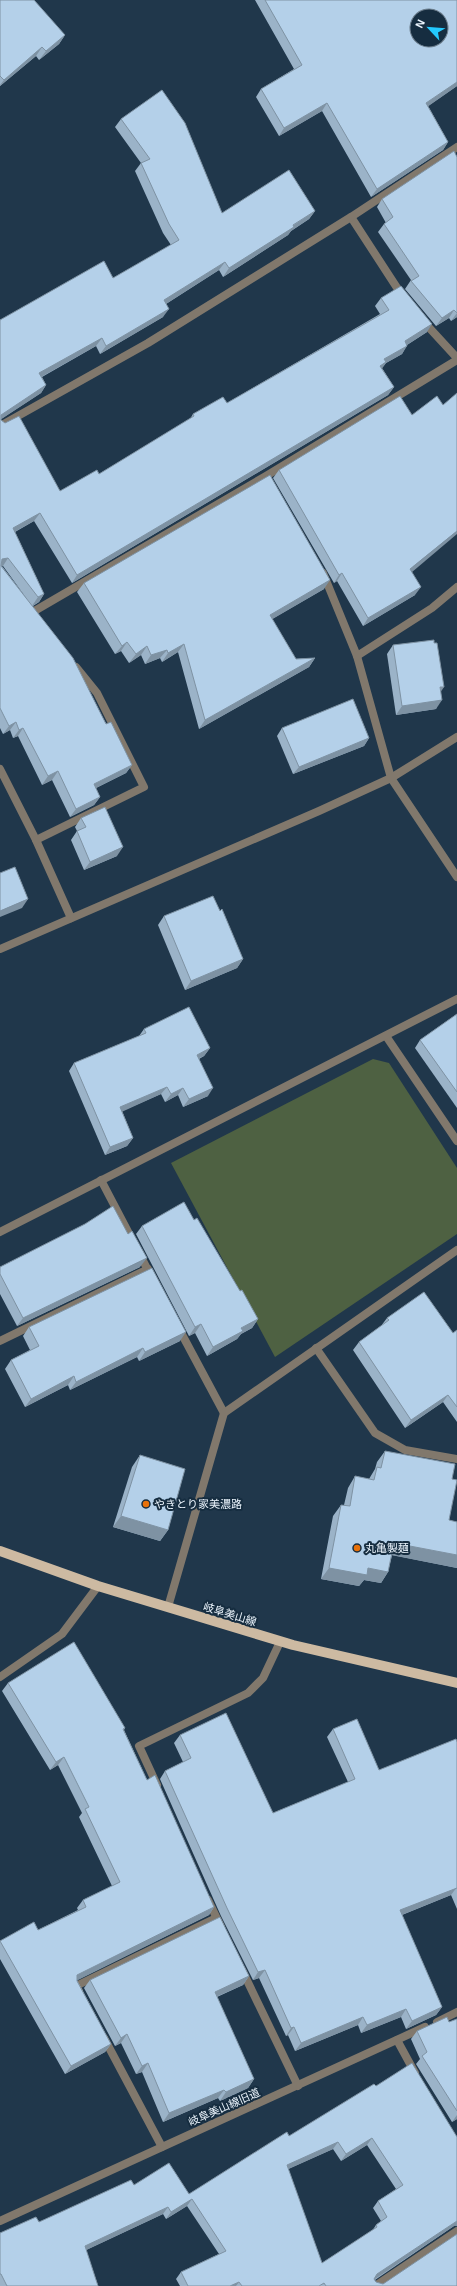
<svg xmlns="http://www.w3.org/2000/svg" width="457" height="2286" font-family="Helvetica,'Noto Sans JP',sans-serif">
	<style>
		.green { fill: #4e6142 }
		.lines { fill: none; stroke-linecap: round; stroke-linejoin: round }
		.service { stroke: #81786c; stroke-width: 8 }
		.minor { stroke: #81786c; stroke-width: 8 }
		.tertiary { stroke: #81786c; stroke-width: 8 }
		.primary { stroke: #cdbaa2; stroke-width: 10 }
		.wall { fill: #9bb3c8; fill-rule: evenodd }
		.shaded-wall { fill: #7e92a3 }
		.building { fill: #b4d0e9; stroke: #7e92a3; fill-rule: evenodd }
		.food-dot { fill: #e8710a; stroke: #162d40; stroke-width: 1.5 }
		.labels { text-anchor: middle; stroke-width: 4; stroke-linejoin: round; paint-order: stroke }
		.poi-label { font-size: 11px; fill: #ecf5fd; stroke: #162d40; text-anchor: start }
		.street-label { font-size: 11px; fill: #ecf5fd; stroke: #162d40 }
	</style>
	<rect width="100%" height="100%" fill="#20374b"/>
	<path class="green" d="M373 1059 389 1063 457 1168V1234L275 1357 171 1163Z"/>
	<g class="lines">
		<path class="service" d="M375 2286 457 2231"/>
		<g class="minor">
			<path d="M351 217 403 297"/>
			<path d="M423 321 457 358"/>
			<path d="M0 426 148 343 351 217 457 147"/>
			<path d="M323 573 357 656 391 778 457 877"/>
			<path d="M31 613 266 476 457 360"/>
			<path d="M357 656 432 608 457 587"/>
			<path d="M0 769 36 840 71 918"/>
			<path d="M36 840 144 787 97 693 76 667"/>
			<path d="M386 1036 457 1141"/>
			<path d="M101 1180 134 1243"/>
			<path d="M0 1232 457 999"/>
			<path d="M139 1253 152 1278"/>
			<path d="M178 1327 224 1413"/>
			<path d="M0 1341 148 1269"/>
			<path d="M316 1348 375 1433 405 1450 457 1459"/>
			<path d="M168 1607 224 1413 457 1250"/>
			<path d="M0 1677 62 1634 98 1586"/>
			<path d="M157 1785 139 1746 248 1693 263 1678 280 1642"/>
			<path d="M208 1900 221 1927"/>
			<path d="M242 1970 298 2086"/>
			<path d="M79 1991 76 1986 216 1918"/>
			<path d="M437 2022 457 2012"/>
			<path d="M104 2038 162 2147"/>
			<path d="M397 2040 415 2073"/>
			<path d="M0 2221 425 2027"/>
		</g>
		<path class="tertiary" d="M0 949 319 811 391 778 457 737"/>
		<path class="primary" d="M0 1551 98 1586 293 1645 457 1683"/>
	</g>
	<g class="wall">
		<path d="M0 0 65 35 59 44 39 60 36 56 0 86Z"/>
		<path d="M255 0H457V86L428 106 448 142 443 150 371 197 322 111 279 136 256 97 261 89 294 69Z"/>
		<path d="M121 119 222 213 315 211 309 219 291 231 288 235 223 277 219 270 166 304 163 317 100 354 96 346 42 377 46 385 41 393 1 419V420L60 491 99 474 190 419 193 414 227 403 380 314 375 306 381 298 427 332 407 345 402 354 386 363 382 368 394 387 388 395 72 583 34 521 15 532 44 594 39 602 33 606 132 765 126 773 96 788 100 797 94 805 70 817 52 780 42 785 18 736 13 738 10 730 3 734 0 728V320L113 278 171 245 163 233 135 171 141 163 115 127ZM2 566H3L27 599Z"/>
		<path d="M457 157V317L451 321 449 318 436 326 405 289 411 280 378 232 384 224 386 223 377 207 382 199Z"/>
		<path d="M443 405 412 572 415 595 363 626 337 581 334 583 273 478 279 470 412 415Z"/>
		<path d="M84 583 324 589 272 619 296 659 315 658 309 667 199 729 178 652 162 662 160 658 145 664 141 655 129 663 121 651 115 654 77 592Z"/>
		<path d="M434 643 441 692 436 709 396 715 387 654 393 645Z"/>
		<path d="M282 728 369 738 364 746 293 774 277 736Z"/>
		<path d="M81 818 117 856 84 870 71 840 77 831 75 827Z"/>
		<path d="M220 911 243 959 237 968 185 990 158 925 164 916Z"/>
		<path d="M457 1014V1108L415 1048 420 1040Z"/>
		<path d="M144 1029 210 1048 204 1056 199 1059 208 1096 183 1107 178 1095 165 1102 161 1094 122 1111 133 1138 127 1146 105 1155 69 1071 74 1063 139 1036Z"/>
		<path d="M194 1220 258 1319 252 1328 241 1334 237 1339 207 1356 195 1333 189 1336 136 1234 142 1226Z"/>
		<path d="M0 1267H140L17 1326 0 1294Z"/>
		<path d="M387 1318 453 1333 457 1330V1422L443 1402 405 1428 353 1350 359 1342 381 1326Z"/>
		<path d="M29 1327 180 1341 139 1361 137 1357 70 1390 68 1385 25 1407 5 1369 11 1360 30 1350 23 1336Z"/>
		<path d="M385 1451 452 1479 449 1520 457 1522V1568L392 1555 388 1572 381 1583 364 1580 359 1586 321 1579 333 1516 341 1505H344L348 1488 355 1476 369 1479 375 1469 377 1462Z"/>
		<path d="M140 1455 168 1530 160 1541 113 1527 132 1467Z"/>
		<path d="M8 1683 125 1728 124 1730 147 1780 214 1907 209 1915 77 1980 111 2044 105 2052 65 2074 0 1959V1941L38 1930 78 1910 77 1908 83 1900 112 1886 79 1817 82 1813 58 1765 50 1770 2 1691Z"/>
		<path d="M333 1729 379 1770 457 1742V1909L451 1895 402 1915 442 2007 436 2015 406 2029 401 2017 361 2033 358 2025 295 2051 288 2035 286 2036 259 1978 253 1980 221 1916 160 1779 165 1771 183 1762 174 1743 180 1735 273 1813 348 1782 327 1737Z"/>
		<path d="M249 1976 243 1985 217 1997 254 2079 248 2088 220 2101 218 2098 163 2122 142 2072 136 2074 121 2043 115 2046 84 1988 90 1980Z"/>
		<path d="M457 2019V2119L452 2122 416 2064 420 2059 411 2039 417 2031 449 2022Z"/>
		<path d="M376 2086 457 2137V2226H454L375 2280 376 2282 383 2284 457 2286H180L176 2279 181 2272 219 2254 187 2206 166 2219 163 2214 86 2250 98 2286H0V2233L39 2222 134 2185 189 2194ZM367 2145 396 2189 378 2201 373 2208 381 2221 376 2225 372 2231 322 2263 288 2169 333 2149 341 2161Z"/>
	</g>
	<g class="shaded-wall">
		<path d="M65 35 59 44 39 60 46 51Z"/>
		<path d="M42 47 36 56 0 86V85L4 80Z"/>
		<path d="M457 82V86L420 112 426 103Z"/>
		<path d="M327 103 322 111 279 136 284 128Z"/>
		<path d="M448 142 443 150 371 197 377 189Z"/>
		<path d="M315 211 309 219 291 231 288 235 223 277 229 268Z"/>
		<path d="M225 262 219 270 158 309 164 300Z"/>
		<path d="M169 309 163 317 100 354 106 346Z"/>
		<path d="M454 310 449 318 436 326 442 318Z"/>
		<path d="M457 313V317L451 321Z"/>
		<path d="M432 324 427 332 399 350 405 341Z"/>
		<path d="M102 338 96 346 34 381 39 373Z"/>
		<path d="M407 346 402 354 386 363 380 371 375 374 384 359Z"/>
		<path d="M46 385 41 393 0 420 1 415Z"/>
		<path d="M394 387 388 395 72 583 77 575Z"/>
		<path d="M40 513 34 521 7 536 13 528Z"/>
		<path d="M457 531V534L405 578 410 569Z"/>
		<path d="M8 558 3 566H0L2 559Z"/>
		<path d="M342 573 337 581 334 583 339 575Z"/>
		<path d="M330 580 324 589 264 624 270 615Z"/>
		<path d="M421 587 415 595 363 626 368 618Z"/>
		<path d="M44 594 39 602 32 606 38 597Z"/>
		<path d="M127 642 121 651 115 654 122 646Z"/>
		<path d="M184 644 178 652 162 662 168 653Z"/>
		<path d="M147 646 141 655 129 663 136 654Z"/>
		<path d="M167 650 160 658 145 664 151 655Z"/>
		<path d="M315 658 309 667 199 729 205 720Z"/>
		<path d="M440 687H444L438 696Z"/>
		<path d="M442 700 436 709 396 715 402 706Z"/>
		<path d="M16 722 10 730 3 734 9 726Z"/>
		<path d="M23 728 18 736 13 738 19 730Z"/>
		<path d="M369 738 364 746 293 774 299 767Z"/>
		<path d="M132 765 126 773 88 792 94 784Z"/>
		<path d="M58 771 52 780 42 785 48 776Z"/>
		<path d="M100 797 94 805 70 817 76 809Z"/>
		<path d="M123 847 117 856 84 870 90 862Z"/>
		<path d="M28 899 22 908 0 917V911Z"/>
		<path d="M243 959 237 968 185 990 191 981Z"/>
		<path d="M210 1048 204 1056 191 1062 197 1055Z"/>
		<path d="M167 1087 161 1094 115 1115 120 1107Z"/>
		<path d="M183 1088 178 1095 165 1102 171 1094Z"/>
		<path d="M213 1088 208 1096 183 1107 189 1099Z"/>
		<path d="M133 1138 127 1146 105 1155 110 1147Z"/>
		<path d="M147 1258 140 1267 17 1326 23 1318Z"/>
		<path d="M258 1319 252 1328 241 1334 237 1339 207 1356 213 1347 241 1328Z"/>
		<path d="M201 1324 195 1333 189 1336 195 1327Z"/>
		<path d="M186 1332 180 1341 139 1361 145 1352Z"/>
		<path d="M143 1348 137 1357 70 1390 76 1382Z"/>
		<path d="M74 1376 68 1385 25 1407 31 1399Z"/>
		<path d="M448 1395 443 1402 405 1428 411 1420Z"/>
		<path d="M121 1516 168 1530 160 1541 113 1527Z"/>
		<path d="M394 1543 457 1555V1568L386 1554Z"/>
		<path d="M329 1568H368L388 1572 381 1583 364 1580 359 1586 321 1579Z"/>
		<path d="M64 1757 58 1765 50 1770 56 1762Z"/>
		<path d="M457 1887 451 1895 394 1918 400 1910Z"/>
		<path d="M214 1907 209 1915 72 1983 77 1975Z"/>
		<path d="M265 1970 259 1978 253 1980 258 1972Z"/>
		<path d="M249 1976 243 1985 209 2000 215 1992Z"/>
		<path d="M442 2007 436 2015 406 2029 412 2021Z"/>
		<path d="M406 2009 401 2017 361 2033 367 2025Z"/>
		<path d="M363 2017 358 2025 295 2051 301 2043Z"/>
		<path d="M294 2027 288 2035 286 2036 291 2028Z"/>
		<path d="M127 2034 121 2043 115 2046 121 2038Z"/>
		<path d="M111 2044 105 2052 65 2074 71 2066Z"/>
		<path d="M148 2063 142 2072 136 2074 142 2066Z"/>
		<path d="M254 2079 248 2088 220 2101 226 2092Z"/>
		<path d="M224 2090 218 2098 163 2122 169 2113Z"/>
		<path d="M457 2115V2119L452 2122Z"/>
		<path d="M372 2138 367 2145 341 2161 346 2154Z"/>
		<path d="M338 2142 333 2149 282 2172 287 2165Z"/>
		<path d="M192 2199 187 2206 166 2219 171 2212Z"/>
		<path d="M168 2207 163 2214 80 2253 85 2246Z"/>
		<path d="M457 2221V2226H454L372 2281 377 2274Z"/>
		<path d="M239 2282 236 2286H230Z"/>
	</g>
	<g class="building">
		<path d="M0 0H34L65 35 46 51 42 47 4 80 0 76Z"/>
		<path d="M265 0H457V82L426 103 448 142 377 189 327 103 284 128 261 89 302 65ZM417 16H441V40H417Z"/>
		<path d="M162 90 185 123 222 213 289 170 315 211 293 225 294 227 229 268 225 262 164 300 169 309 106 346 102 338 39 373 46 385 1 415V420L5 423 19 416 60 491 97 470 99 474 194 416 193 414 223 397 227 403 389 310 381 298 401 286 432 324 405 341 407 346 384 359 386 362 380 366 394 387 77 575 40 513 13 528 44 594 38 597 8 558 2 559 1 566 73 658 106 724 111 722 132 765 94 784 100 797 76 809 58 771 48 776 23 728 19 730 16 722 9 726 0 708V320L104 261 113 278 179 240 169 224 141 163 150 159 121 119Z"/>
		<path d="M454 151 457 157V313L454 310 442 318 411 281 419 276 384 224 393 217 382 199Z"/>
		<path d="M457 393V531L410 569 421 587 368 618 342 573 339 575 279 470 400 396 412 415 437 396 443 405Z"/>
		<path d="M270 475 330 580 270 615 296 659 315 658 205 720 184 644 168 653 167 650 151 655 147 646 136 654 127 642 122 646 84 583Z"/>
		<path d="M434 640V643H437L444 687H440L442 700 402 706 393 645Z"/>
		<path d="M353 699 369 738 299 767 282 728Z"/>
		<path d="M105 807 123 847 90 862 77 831 86 827 81 818Z"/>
		<path d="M15 867 28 899 0 911V873Z"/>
		<path d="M213 896 220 911 222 909 243 959 191 981 164 916Z"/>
		<path d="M189 1007 210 1048 197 1055 213 1088 189 1099 183 1088 171 1094 167 1087 120 1107 133 1138 110 1147 74 1063 146 1033 144 1029Z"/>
		<path d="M457 1014V1092L420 1040Z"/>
		<path d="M184 1202 194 1220 197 1218 240 1291 242 1290 258 1319 241 1328 243 1331 213 1347 201 1324 195 1327 142 1226Z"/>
		<path d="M113 1206 128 1234 132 1231 147 1258 23 1318 0 1274V1267L85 1224Z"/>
		<path d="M152 1268 186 1332 145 1352 143 1348 76 1382 74 1376 31 1399 11 1360 39 1346 29 1327Z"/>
		<path d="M424 1292 453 1333 457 1330V1407L448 1395 411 1420 359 1342 389 1320 387 1318Z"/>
		<path d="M385 1451 455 1464 452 1479 457 1480 449 1520 457 1522V1555L394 1543 388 1572 368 1568 367 1575 329 1568 341 1505 350 1506 355 1476 374 1480 377 1467 381 1468Z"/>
		<path d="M140 1455 185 1469 168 1530 121 1516Z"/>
		<path d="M74 1642 125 1728 123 1729 147 1780 155 1775 214 1907 77 1975V1981L111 2044 71 2066 0 1941 34 1922 38 1930 86 1907 83 1900 120 1882 85 1809 89 1807 64 1757 56 1762 8 1683Z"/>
		<path d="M226 1713 273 1813 355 1779 333 1729 357 1719 379 1770 456 1739 457 1742V1888L400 1910 442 2007 412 2021 406 2009 367 2025 363 2017 301 2043 294 2027 291 2028 265 1970 258 1972 227 1908 165 1771 191 1758 180 1735Z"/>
		<path d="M220 1917 249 1976 215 1992 254 2079 226 2092 224 2090 169 2113 148 2063 142 2066 127 2034 121 2038 90 1980Z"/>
		<path d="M447 2017 449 2022 457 2019V2111L422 2056 427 2052 417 2031Z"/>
		<path d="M412 2063 457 2137V2221L377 2274 374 2279 376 2282 383 2284 457 2234V2286H326L324 2283 319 2286H242L239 2282 230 2286H188L181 2272 226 2251 192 2199 171 2212 168 2207 85 2246 98 2286H7L1 2274H0V2233L36 2217 39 2222 131 2180 134 2185 169 2163 189 2194 287 2132 289 2136 374 2084 376 2086ZM372 2138 403 2185 378 2201 387 2217 376 2225 377 2227 322 2263 287 2165 338 2142 346 2154Z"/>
	</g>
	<g class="food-dot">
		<circle cx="146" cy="1504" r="4"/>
		<circle cx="357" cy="1548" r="4"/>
	</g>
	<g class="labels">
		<g class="poi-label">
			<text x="154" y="1508">やきとり家美濃路</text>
			<text x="365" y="1552">丸亀製麺</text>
		</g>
		<g class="street-label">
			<text transform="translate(230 1614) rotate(17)" y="4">岐阜美山線</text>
			<text transform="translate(224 2107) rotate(-24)" y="4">岐阜美山線旧道</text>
		</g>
	</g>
	<g transform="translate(429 28) rotate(296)"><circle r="19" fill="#162d40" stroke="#6c7d8c"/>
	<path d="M0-3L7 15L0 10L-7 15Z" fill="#23c9fe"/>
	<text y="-6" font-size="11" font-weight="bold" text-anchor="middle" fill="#ecf5fd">N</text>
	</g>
</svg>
